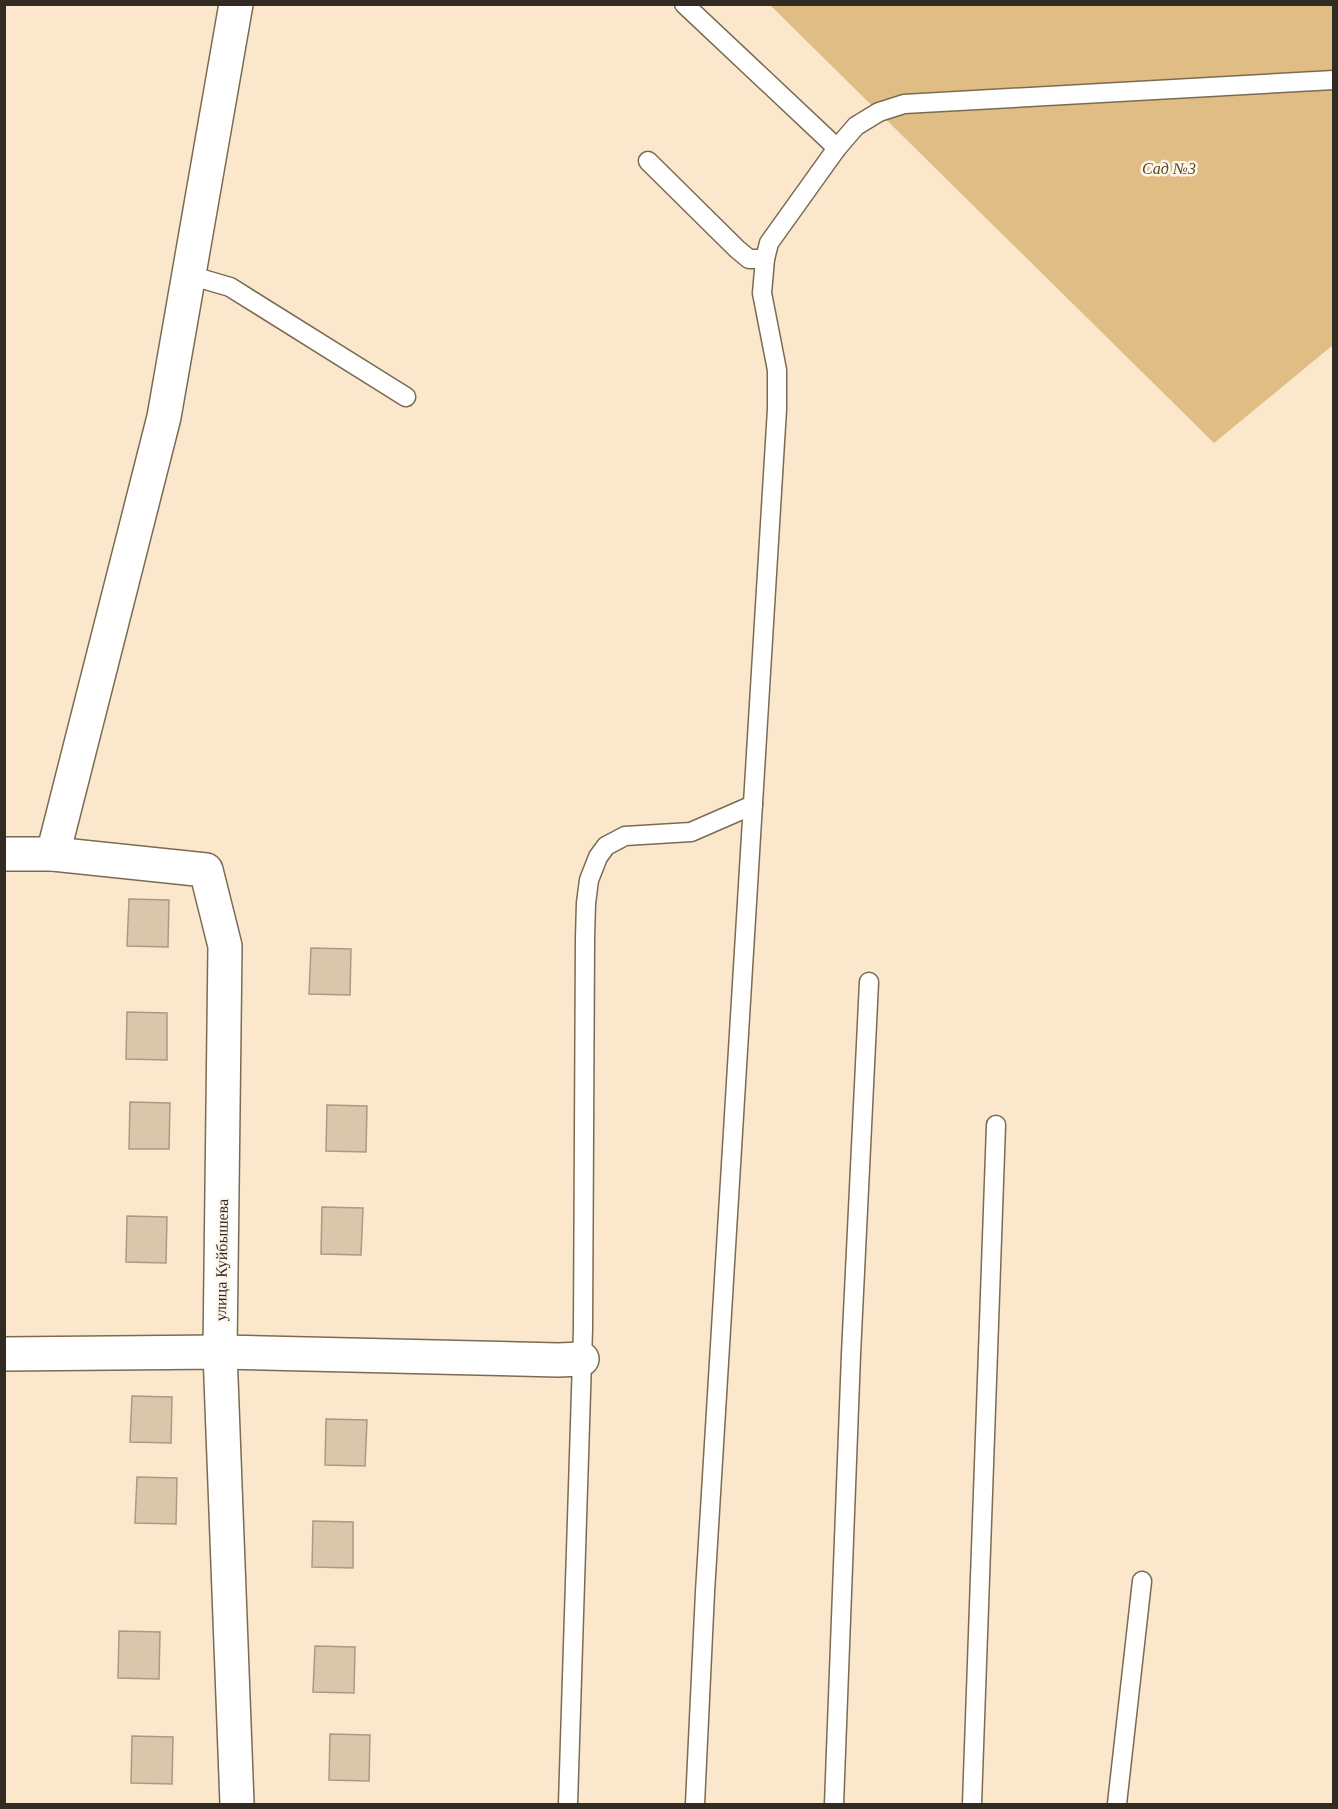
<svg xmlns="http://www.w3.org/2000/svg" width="1338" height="1809" font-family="Georgia,serif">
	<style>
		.green { fill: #e0bd85 }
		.building { fill: #d9c7ac; stroke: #ab9a7f; stroke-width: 1.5 }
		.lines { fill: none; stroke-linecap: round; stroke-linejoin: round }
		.service-casing { stroke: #7b6b52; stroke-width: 21 }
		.minor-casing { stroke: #7b6b52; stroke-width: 36 }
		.service { stroke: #fff; stroke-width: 18 }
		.minor { stroke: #fff; stroke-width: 33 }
		.labels { text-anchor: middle; stroke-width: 5; stroke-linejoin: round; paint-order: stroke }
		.park-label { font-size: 16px; font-style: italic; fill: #5a4521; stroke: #fef7ec }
		.street-label { font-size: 16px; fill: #322b21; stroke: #fef7ec }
	</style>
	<rect width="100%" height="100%" fill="#fbe8cc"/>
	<path class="green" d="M770 5H1333V345L1214 443Z"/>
	<g class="building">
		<path d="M129 899 169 900 168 947 127 946Z"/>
		<path d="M311 948 351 949 350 995 309 994Z"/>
		<path d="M127 1012 167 1013V1060L126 1059Z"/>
		<path d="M130 1102 170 1103 169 1149H129Z"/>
		<path d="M327 1105 367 1106 366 1152 326 1151Z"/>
		<path d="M322 1207 363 1208 361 1255 321 1254Z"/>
		<path d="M127 1216 167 1217 166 1263 126 1262Z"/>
		<path d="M132 1396 172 1397 171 1443 130 1442Z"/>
		<path d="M326 1419 367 1420 365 1466 325 1465Z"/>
		<path d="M137 1477 177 1478 176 1524 135 1523Z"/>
		<path d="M313 1521 353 1522V1568L312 1567Z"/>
		<path d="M119 1631 160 1632 159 1679 118 1678Z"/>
		<path d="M315 1646 355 1647 354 1693 313 1692Z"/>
		<path d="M330 1734 370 1735 369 1781 329 1780Z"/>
		<path d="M132 1736 173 1737 172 1784 131 1783Z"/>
	</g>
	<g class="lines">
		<g class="service-casing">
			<g id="service">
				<path d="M684 4 837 148"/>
				<path d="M648 161 737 249 749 259H765"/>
				<path d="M189 275 230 287 406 397"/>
				<path d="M568 1804 583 1329 585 938 586 903 589 880 598 857 606 846 625 836 691 832 753 805 749 807"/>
				<path d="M695 1804 705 1592 777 409V370L762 293 765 259 769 243 837 148 856 126 879 112 904 104 1334 80"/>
				<path d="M834 1804 851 1354 869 982"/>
				<path d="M972 1804 996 1125"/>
				<path d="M1117 1804 1142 1581"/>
			</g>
		</g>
		<g class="minor-casing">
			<g id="minor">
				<path d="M4 854H53L164 417 236 4"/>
				<path d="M53 854 206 870 225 946 220 1352 237 1804"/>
				<path d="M4 1354 220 1352 558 1360 582 1359"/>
			</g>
		</g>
		<use href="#service" class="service"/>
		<use href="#minor" class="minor"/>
	</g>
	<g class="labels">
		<g class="park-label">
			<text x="1169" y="174">Сад №3</text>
		</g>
		<g class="street-label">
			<text transform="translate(221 1260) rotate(-89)" y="6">улица Куйбышева</text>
		</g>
	</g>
	<rect width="1338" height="1809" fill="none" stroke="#322b21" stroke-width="12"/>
</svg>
